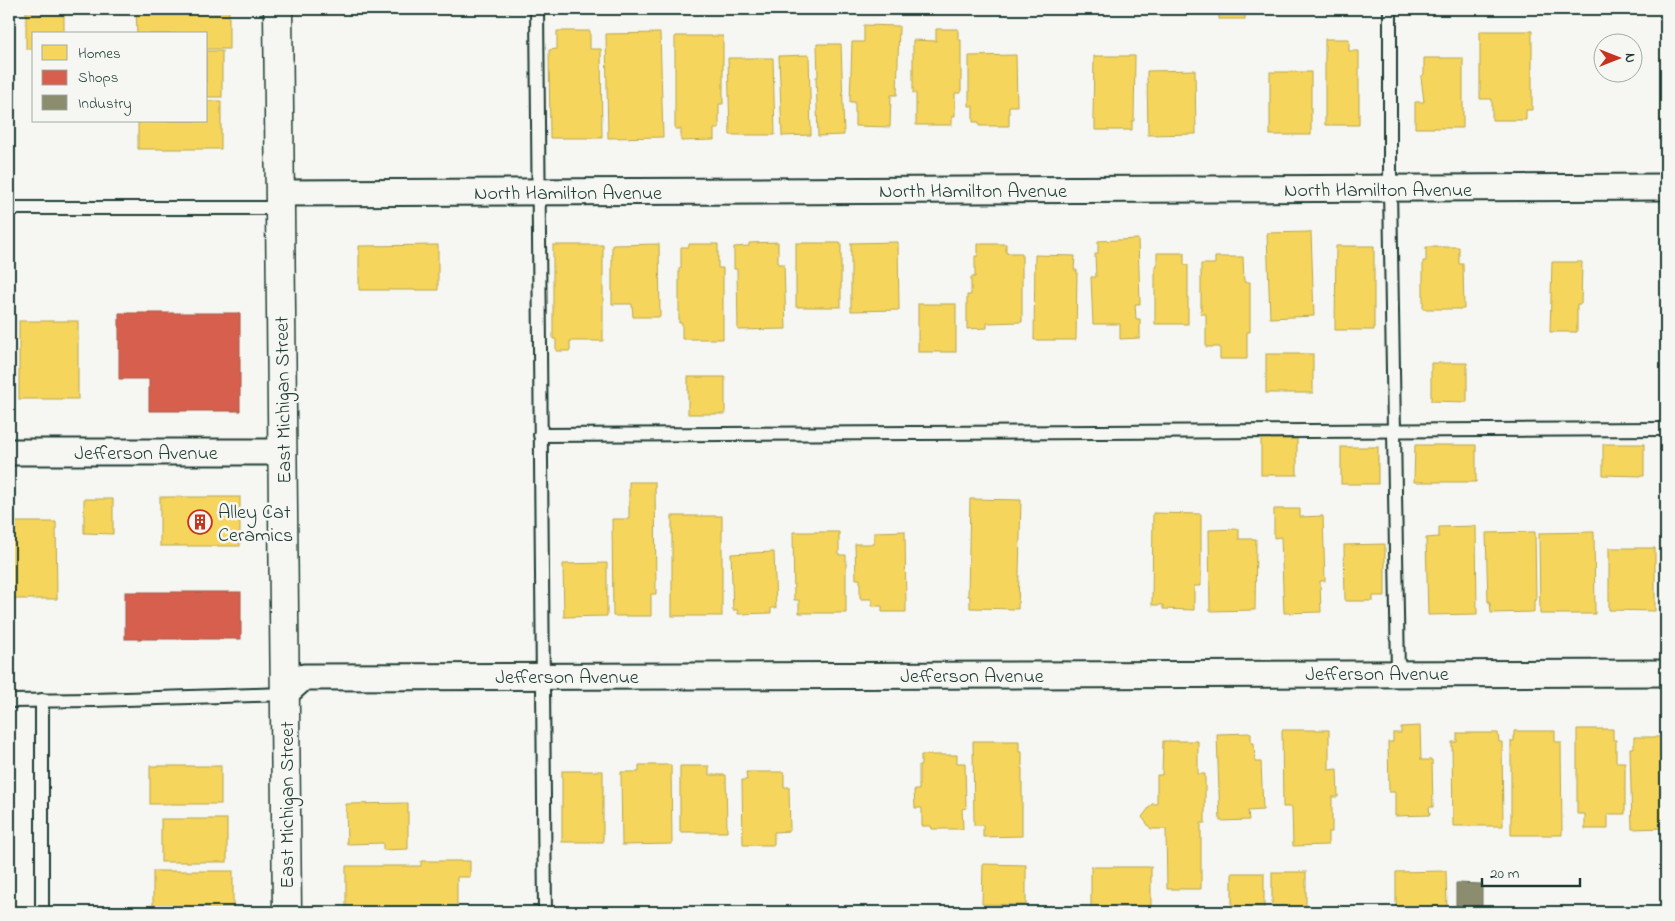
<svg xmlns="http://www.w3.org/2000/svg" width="1675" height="921" font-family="'Indie Flower',sans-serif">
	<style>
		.homes { fill: #f6d55c; stroke: #b6a750 }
		.shops { fill: #d6604d; stroke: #9f5646 }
		.industry { fill: #8c8c6e; stroke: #6b745d }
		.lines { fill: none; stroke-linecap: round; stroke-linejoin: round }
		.service-casing { stroke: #1f3d34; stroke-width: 16 }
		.minor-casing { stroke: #1f3d34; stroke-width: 29 }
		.secondary-casing { stroke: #1f3d34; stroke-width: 31 }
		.service { stroke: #f6f6f2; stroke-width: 12 }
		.minor { stroke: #f6f6f2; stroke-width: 25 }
		.secondary { stroke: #f6f6f2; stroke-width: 28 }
		.labels { text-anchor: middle; stroke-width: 5; stroke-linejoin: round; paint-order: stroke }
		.street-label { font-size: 20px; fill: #1f3d34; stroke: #f6f6f2 }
		.poi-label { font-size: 20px; fill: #1f3d34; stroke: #f6f6f2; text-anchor: start }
	</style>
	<rect width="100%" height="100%" fill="#f6f6f2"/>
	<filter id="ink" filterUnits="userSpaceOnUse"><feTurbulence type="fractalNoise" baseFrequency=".02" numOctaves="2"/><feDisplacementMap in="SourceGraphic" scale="10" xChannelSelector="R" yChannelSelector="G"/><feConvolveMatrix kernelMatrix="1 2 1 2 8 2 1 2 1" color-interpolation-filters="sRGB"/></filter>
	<g filter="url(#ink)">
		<g class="homes">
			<path d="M26 9H64V34H34V49H26Z"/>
			<path d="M136 9H229V49H206V34H137Z"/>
			<rect x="377" y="9" width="35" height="4"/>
			<rect x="481" y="9" width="49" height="3"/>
			<rect x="1219" y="9" width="26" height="10"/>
			<path d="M864 25 899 26 897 95H891L890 127 855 126V102H850L852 42H864Z"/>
			<path d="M936 29H958V40H961V93H955V116H952V125H916V93H913V40L936 41Z"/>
			<path d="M1662 29H1666V123H1660Z"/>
			<path d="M557 31H590V49H601L602 138H550L549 50 557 49Z"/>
			<path d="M1480 31H1532V110H1526V120H1492V99H1480Z"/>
			<path d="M660 33 663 137 608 138 606 34Z"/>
			<path d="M675 36H723V104H719V129H714V140L681 141V129H675Z"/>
			<path d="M1325 39H1349V51H1359V125H1325Z"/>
			<path d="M817 44H841L844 135 818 136 816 77H818Z"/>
			<rect x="206" y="51" width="16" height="46"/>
			<path d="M809 55 811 135 782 136 779 56Z"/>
			<path d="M1016 55 1017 106H1009V126H979V122H973V106H969V56Z"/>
			<path d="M1094 56H1135L1134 121H1132V130H1095V119H1093Z"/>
			<path d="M728 58H773L775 135H730Z"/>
			<path d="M1424 58H1463V128H1415V102H1424L1421 77 1424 74Z"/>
			<path d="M1195 70 1196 134 1148 135 1147 71Z"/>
			<rect x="1270" y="72" width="41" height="63"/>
			<path d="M206 101H221V149H138V121H206Z"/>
			<path d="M1311 232 1314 316 1270 318 1267 233Z"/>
			<path d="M1138 239 1140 304H1135L1136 319H1140V338L1120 339V324H1093L1091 277H1096L1095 254H1098V241Z"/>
			<path d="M778 242V264H784L786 329 738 330 737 269H734V247L749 246V243Z"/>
			<path d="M898 242 899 310 851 311V243Z"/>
			<rect x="796" y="243" width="45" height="64"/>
			<path d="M659 244 660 317H633L632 304H612V245Z"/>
			<path d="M689 244H718V268H723V339H682V323H679V268H681V247H689Z"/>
			<path d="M978 244H1006V253H1022V322L987 323V328L967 329V295H971V277H975V256H978Z"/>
			<path d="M438 245V290H359V246Z"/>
			<path d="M553 245H603V341H570V351H556V339H553Z"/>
			<path d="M1336 246H1374V330H1335Z"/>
			<path d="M1426 247H1459V264H1463L1464 309H1423V261H1426Z"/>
			<path d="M1664 252H1666V311H1665Z"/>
			<path d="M1157 253H1184V265H1188V324H1155V266H1157Z"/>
			<path d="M1035 255 1075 256 1074 270H1077L1076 340H1034Z"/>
			<path d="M1215 257H1243L1244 282H1250V332H1247V359H1220V347H1206V314H1201V264H1215Z"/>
			<path d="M1552 262H1582L1581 304H1577V332H1550Z"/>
			<rect x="918" y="304" width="38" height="48"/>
			<rect x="19" y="321" width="59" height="78"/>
			<rect x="1266" y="354" width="47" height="39"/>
			<path d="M1431 363H1467V402L1431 401Z"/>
			<rect x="688" y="377" width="37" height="37"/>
			<rect x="1261" y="439" width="36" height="36"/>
			<path d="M1603 444H1644V476L1603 475Z"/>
			<path d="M1415 445H1476V482H1414Z"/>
			<rect x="1341" y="447" width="37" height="37"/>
			<path d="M629 482H655L656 594H651V616H613L612 519H629Z"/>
			<rect x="160" y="497" width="80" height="49"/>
			<path d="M84 499H113V534L84 533Z"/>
			<path d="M970 499 1021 500 1018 609 970 608V596H968Z"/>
			<path d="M1274 509H1300V517L1323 516 1325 581H1320L1321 612 1284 613 1281 537 1274 538Z"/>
			<path d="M1153 513 1201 514V586H1194V610L1163 609V605H1152Z"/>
			<rect x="672" y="516" width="50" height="100"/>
			<path d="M9 522H56L57 599H9Z"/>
			<path d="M1476 526 1477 614 1428 615 1426 538 1439 537V527Z"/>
			<path d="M1239 529V539H1256L1255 610 1210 611 1209 530Z"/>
			<path d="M905 531 906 612H882V606H872V599H860V579H856L855 544H874V532Z"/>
			<path d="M793 532H839V555H846V613H799V600H794Z"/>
			<path d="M1535 532 1536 600H1534V612L1491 613 1490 602H1488L1486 533Z"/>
			<path d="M1594 532 1595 614H1540L1539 533Z"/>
			<path d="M1385 544V596H1373V601H1345L1344 545Z"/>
			<path d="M1609 548H1655V611L1609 610Z"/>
			<path d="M774 552 776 608H771V613L738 614V610H733L731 554Z"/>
			<path d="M607 563V616L564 617 563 564Z"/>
			<path d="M1420 726 1421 760H1432L1433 807H1429L1430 815 1395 816V792H1389L1388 742H1393V733H1401V727Z"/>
			<path d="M1577 729H1613V740H1616V762H1625V814H1608V829H1585V814H1577Z"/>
			<path d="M1282 730H1329V770L1337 769 1338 797H1332V832H1328V845L1293 846 1292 807H1283Z"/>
			<path d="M1514 731H1555V742H1561L1562 835H1511V741H1514Z"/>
			<path d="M1251 733V743H1254L1255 762H1261L1263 810 1248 811 1249 820 1220 821 1217 734Z"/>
			<path d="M1457 733H1498L1499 742H1502L1503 826H1453L1452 742H1457Z"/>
			<path d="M1634 737H1666V828L1632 829 1630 748H1634Z"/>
			<path d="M973 741H1019V752H1022V836L983 837V825H974Z"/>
			<path d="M1163 741H1198V774H1205V823H1201V889H1167L1166 829H1151L1142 817 1152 804H1157V775H1162Z"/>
			<path d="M921 755H957V763H965L966 808 962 809 963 829H932L931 826H922V808H915L914 790H919V765H921Z"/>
			<path d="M639 765H671L672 844 622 845 621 772H639Z"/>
			<rect x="150" y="766" width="71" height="38"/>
			<path d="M680 766H709V775H726L727 832H680Z"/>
			<rect x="562" y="771" width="41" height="71"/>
			<path d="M746 772H784V787H789L790 831 774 832V845H743L742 780H747Z"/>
			<path d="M408 803V849L383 850V843L347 844 346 804Z"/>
			<rect x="161" y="819" width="66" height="43"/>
			<path d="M421 861H470V877H457V912H346V866H421Z"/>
			<path d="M983 864 1026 865V905L982 904Z"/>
			<rect x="1091" y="867" width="60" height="41"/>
			<rect x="153" y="871" width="80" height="41"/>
			<path d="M1446 871 1447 908 1396 909V872Z"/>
			<rect x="1272" y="872" width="34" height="37"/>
			<rect x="1232" y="873" width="32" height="38"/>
		</g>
		<g class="shops">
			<path d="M119 313H240V411H149V379H119Z"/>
			<rect x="125" y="592" width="116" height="47"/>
		</g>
		<path class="industry" d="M1456 883 1482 884V912H1456Z"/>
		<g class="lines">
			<g class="service-casing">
				<g id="service">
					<path d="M537 9 545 912"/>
					<path d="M1390 9V189L1398 673"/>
					<path d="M9 208H280"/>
					<path d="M540 435 1666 429"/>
					<path d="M42 700V912"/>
					<path d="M9 701 94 700 285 694"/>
				</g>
			</g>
			<g class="minor-casing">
				<g id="minor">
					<path d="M280 193 1666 187"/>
					<path d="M9 452H282"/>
					<path d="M285 694 304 677 1666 673"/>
				</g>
			</g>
			<g class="secondary-casing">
				<path id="secondary" d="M278 9 287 912"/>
			</g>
			<use href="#service" class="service"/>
			<use href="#minor" class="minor"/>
			<use href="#secondary" class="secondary"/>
		</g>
	</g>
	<defs>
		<g id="building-ring" transform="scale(1.25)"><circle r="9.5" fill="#f6f6f2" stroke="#c8321e" stroke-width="1.5"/><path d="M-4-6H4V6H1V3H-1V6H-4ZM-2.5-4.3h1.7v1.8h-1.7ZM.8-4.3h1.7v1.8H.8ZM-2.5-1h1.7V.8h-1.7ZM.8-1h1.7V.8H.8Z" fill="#c8321e"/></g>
	</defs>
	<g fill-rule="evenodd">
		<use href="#building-ring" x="200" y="522"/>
	</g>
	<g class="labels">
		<g class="street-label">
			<text x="1378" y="196">North Hamilton Avenue</text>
			<text x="973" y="197">North Hamilton Avenue</text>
			<text x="568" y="199">North Hamilton Avenue</text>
			<text transform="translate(282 400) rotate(-91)" y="7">East Michigan Street</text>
			<text x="146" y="459">Jefferson Avenue</text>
			<text x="1377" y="680">Jefferson Avenue</text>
			<text x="972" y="682">Jefferson Avenue</text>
			<text x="567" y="683">Jefferson Avenue</text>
			<text transform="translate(286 805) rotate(-90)" y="7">East Michigan Street</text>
		</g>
		<g class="poi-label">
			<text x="218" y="518">Alley Cat<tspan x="218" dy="23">Ceramics</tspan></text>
		</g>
	</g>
	<rect width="1675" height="921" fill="none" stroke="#f6f6f2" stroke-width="30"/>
	<rect x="15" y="15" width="1645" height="891" fill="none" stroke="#1f3d34" stroke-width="2" filter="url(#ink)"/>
	<rect x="32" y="32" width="175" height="90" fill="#f6f6f2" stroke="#a0aca6"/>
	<rect x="42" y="45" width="25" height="15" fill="#f6d55c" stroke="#a0aca6"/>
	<text x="78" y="58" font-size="15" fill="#1f3d34">Homes</text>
	<rect x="42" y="70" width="25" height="15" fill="#d6604d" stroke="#a0aca6"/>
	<text x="78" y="82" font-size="15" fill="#1f3d34">Shops</text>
	<rect x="42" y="95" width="25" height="15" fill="#8c8c6e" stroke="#a0aca6"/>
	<text x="78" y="108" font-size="15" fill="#1f3d34">Industry</text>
	<g transform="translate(1618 58) rotate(90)"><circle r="24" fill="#f6f6f2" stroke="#a0aca6"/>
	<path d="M0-4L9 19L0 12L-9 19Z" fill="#c8321e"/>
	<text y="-8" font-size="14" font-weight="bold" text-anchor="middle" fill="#1f3d34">N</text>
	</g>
	<path d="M1482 878v8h98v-8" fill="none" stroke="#1f3d34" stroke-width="2.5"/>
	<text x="1490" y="878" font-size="15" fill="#1f3d34" stroke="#f6f6f2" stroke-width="4" paint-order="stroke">20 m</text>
</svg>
